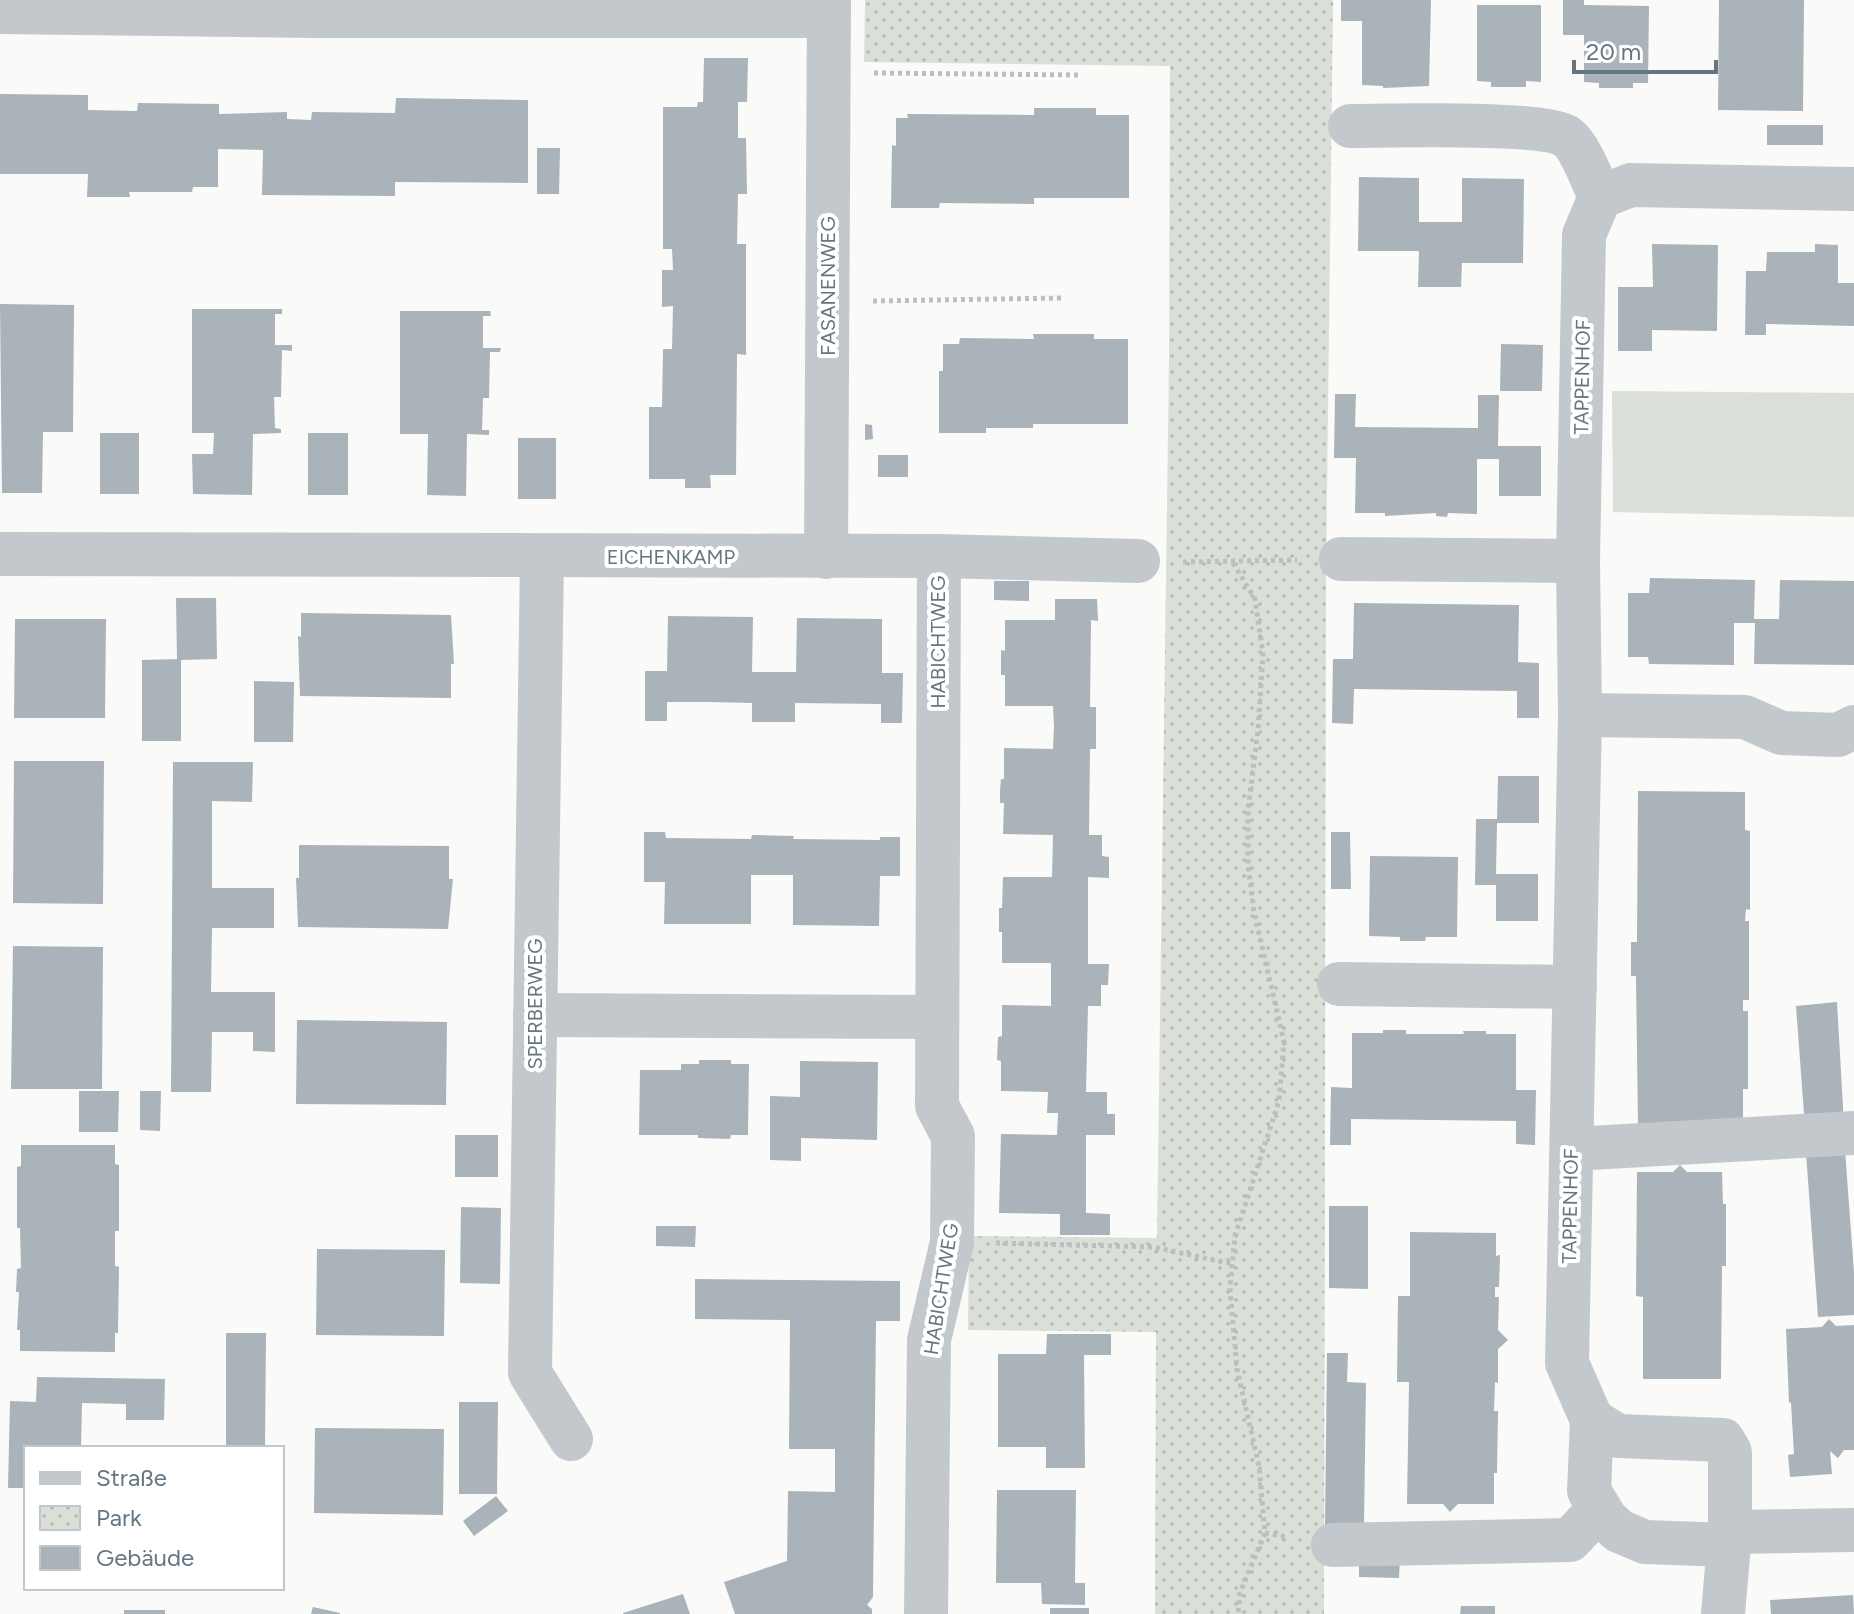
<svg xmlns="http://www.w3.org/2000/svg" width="1854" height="1614" font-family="Figtree,sans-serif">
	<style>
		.green { fill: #dadfd7 }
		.park { fill: url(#park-dots) }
		.building { fill: #aab3b9 }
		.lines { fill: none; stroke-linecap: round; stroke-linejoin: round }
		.path { stroke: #bbbfc2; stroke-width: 5; stroke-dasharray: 4 4; stroke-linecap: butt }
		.minor { stroke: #c3c8cc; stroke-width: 44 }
		.labels { text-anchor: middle; stroke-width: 8; stroke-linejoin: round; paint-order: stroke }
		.street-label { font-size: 20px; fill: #657683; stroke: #fff }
	</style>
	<defs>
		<pattern id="park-dots" width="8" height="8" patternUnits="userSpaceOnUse" patternTransform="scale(2)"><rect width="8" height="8" fill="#dadfd7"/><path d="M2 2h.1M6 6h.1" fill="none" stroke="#b4b9b4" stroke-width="1.8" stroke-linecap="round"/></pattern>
	</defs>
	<rect width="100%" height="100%" fill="#fafaf8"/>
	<path class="green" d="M1612 391 1854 393V517L1613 512Z"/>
	<path class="park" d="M865 0H1333L1326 574 1324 1614H1155L1156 1332 968 1330 969 1236 1157 1238 1169 360 1170 66 864 62Z"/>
	<g class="building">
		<path d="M1341 0H1431L1429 86 1383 88V86L1362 85V21H1341Z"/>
		<path d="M1563 0H1584V5L1649 6 1648 83H1633V88H1599V83L1584 82V35H1563Z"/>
		<path d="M1719 0H1804L1803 111 1718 110Z"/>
		<path d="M1477 5H1541V82L1526 81V87H1491V82L1477 81Z"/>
		<path d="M704 58H748L747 102H738V138H746L747 194H738L737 244H746V355L737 354 736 475H710L711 488H685V479H649V407H662L663 349H672L673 306 662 307V270H673L672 249H663V107H697L698 102H703Z"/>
		<path d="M0 94 88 95V110L137 111 138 103 219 104V114L287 112V119L311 120 312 112 395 113 396 98 528 100V183L395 182V196L262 195 263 150 218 149V187H193L192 192H129L130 197H87L88 174H0Z"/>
		<path d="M1034 108H1096V115H1129V198H1034V204L940 203 939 208H891L892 145 896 146V118H908L907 114 1034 115Z"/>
		<rect x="1767" y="125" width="56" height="20"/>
		<path d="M537 148H560L559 194H537Z"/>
		<path d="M1359 177 1419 178V222H1462V178L1524 179 1523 263H1462L1461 287H1418L1419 251H1358Z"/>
		<path d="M1652 244 1718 245 1717 331 1652 330V351H1618V287H1653Z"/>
		<path d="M1815 244 1838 245V283H1854V326L1766 324V335H1745L1746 271H1766L1767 252H1815Z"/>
		<path d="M0 304 74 305 73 432H43L42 493H2Z"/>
		<path d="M192 309H282V314H275V345H292V351L282 350 281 397H274L275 428 281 429V433L253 434 252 495 193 494 192 454H213L214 433H192Z"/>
		<path d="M400 311H490L491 316H483V348H501L500 352H490L489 398H483L482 430H489V435L467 434 466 496 427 495 428 434H400Z"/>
		<path d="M1033 334H1094V339H1128V424H1033V428H986V433H939V371H943V344H959L960 338 1034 339Z"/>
		<path d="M1501 344 1543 345 1542 391H1500Z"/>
		<path d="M1335 394H1356L1355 427 1478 428V395H1499L1498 446H1541V496H1499V459H1477V514L1448 513 1447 517 1436 516V513L1385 516V513H1355L1356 458H1334Z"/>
		<path d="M865 424 872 425 873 439 865 440Z"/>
		<rect x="100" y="433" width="39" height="61"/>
		<rect x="308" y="433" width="40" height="62"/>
		<rect x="518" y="438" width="38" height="61"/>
		<rect x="878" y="455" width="30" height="22"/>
		<path d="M1650 578 1755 580 1754 619H1779L1780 580 1854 581V665L1754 664 1755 623H1734V665L1649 664 1648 657H1628V593H1649Z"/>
		<path d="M994 581H1029V601L994 600Z"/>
		<path d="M176 598H216L217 659 181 660V741H142V660L177 659Z"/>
		<path d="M1055 599H1097L1098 621 1091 620 1090 707H1096V749H1090L1089 835H1102V856L1109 857V878L1088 877V964H1109L1108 985H1101V1006H1088L1086 1092H1107V1114H1115V1135H1086V1213L1110 1214V1235H1060V1214L999 1213 1001 1134 1057 1135 1058 1113H1047L1048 1092 1001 1091V1061L997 1060 998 1037 1002 1036V1005L1051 1006V963H1002V932H999V908H1002L1003 877H1052L1053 835 1003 834 1004 803H1000V791L1001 779H1004V748L1053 749 1054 727 1053 706H1005V675H1001V650L1005 651V620H1055Z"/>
		<path d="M1354 603 1519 605 1518 662 1539 663V718H1517V691L1354 689 1353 724 1332 723 1333 659H1353Z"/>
		<path d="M301 613 451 615 454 664H451V698L300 696 298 636 301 637Z"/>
		<path d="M668 616 753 617 752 672H796L797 618 882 619V673H903L902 723H881V704L795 703V722H752V703L710 702H667V721H645V671H667Z"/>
		<path d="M15 619H106L105 718H14Z"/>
		<path d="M254 681 294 682 293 742H254Z"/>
		<path d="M14 761H104L103 904 13 903Z"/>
		<path d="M173 762H253L252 802 212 801V888H274V928H212L211 992H275V1052L253 1051V1032H212L211 1092H171Z"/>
		<path d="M1498 776H1539V823H1497L1496 874H1538V921H1496V885H1475L1476 819H1497Z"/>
		<path d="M1638 791 1745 792V830L1750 831V910L1746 909 1745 921H1749V1000H1743V1011H1748V1089H1743V1126L1638 1125 1636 976H1631V942H1637Z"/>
		<path d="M644 832H665L666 838 751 839 752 835 794 836 793 839 880 840V837H900V876H880L879 926 793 925V875H751V924H664L665 882H644Z"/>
		<path d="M1331 832H1350L1351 889H1331Z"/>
		<path d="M299 845 449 846V879H453L448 929 298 927 296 878H299Z"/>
		<path d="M1370 856 1458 857 1457 937H1426L1425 941H1400V937L1369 936Z"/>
		<path d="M13 946 103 947 102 1089H11Z"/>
		<path d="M1837 1002 1844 1125 1805 1127 1796 1006Z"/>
		<path d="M297 1020 447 1022 446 1105 296 1104Z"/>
		<path d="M1383 1030H1406V1034H1464L1463 1031H1486V1034H1516V1090H1536L1535 1145 1516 1144V1121L1351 1119V1145H1330L1331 1087 1352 1088V1033H1383Z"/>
		<path d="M699 1060H731V1064H749L748 1135H731L730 1139 698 1138V1135H639L640 1070H681V1064H699Z"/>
		<path d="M800 1061 878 1062 877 1140 801 1138V1161L770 1160V1096L800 1097Z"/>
		<path d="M79 1091H119L118 1132H79Z"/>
		<path d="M140 1091H161L160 1131 140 1130Z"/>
		<rect x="455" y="1135" width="43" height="42"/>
		<path d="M21 1145H115V1164L119 1165V1231H115V1266L119 1267 118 1333H115V1352L20 1351V1330H17L19 1292H16L17 1269 21 1268 20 1228H17V1167L21 1166Z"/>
		<path d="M1845 1150 1854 1272V1315L1818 1317 1806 1153Z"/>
		<path d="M1680 1165 1687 1172H1722L1723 1204H1726V1266H1722L1721 1379H1643V1297L1636 1296 1637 1172H1673Z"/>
		<path d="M1329 1206H1368V1289L1329 1288Z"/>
		<path d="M461 1207 501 1208 500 1284 460 1283Z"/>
		<path d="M656 1226H696L695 1247 656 1246Z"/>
		<path d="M1410 1232 1496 1233V1256L1500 1255 1499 1287H1495V1297H1499L1498 1330 1508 1340 1498 1349V1383L1495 1382 1494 1411H1498L1497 1473H1494V1504H1458L1450 1512 1443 1504H1407L1409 1382H1397L1398 1296H1410Z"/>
		<path d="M317 1249 445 1250 444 1336 316 1335Z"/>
		<path d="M695 1279 900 1281V1321H876L873 1597 867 1605 872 1609V1614H735L724 1582 787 1561 788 1491 835 1492V1449H789L790 1320 695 1319Z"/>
		<path d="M1829 1319 1836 1326 1854 1325V1450H1844L1838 1458 1830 1451 1832 1474 1790 1477 1788 1455 1794 1454 1791 1403 1789 1402 1786 1329 1822 1327Z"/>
		<path d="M226 1333H266L265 1448H226Z"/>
		<path d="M1047 1334H1111V1355H1084L1085 1468H1046V1447H998V1354H1046Z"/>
		<path d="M1327 1353H1348L1347 1382 1366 1383 1364 1526 1325 1525Z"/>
		<path d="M37 1377 165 1379 164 1420H126V1404L82 1403 81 1448H26V1488H8L10 1401 36 1402Z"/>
		<path d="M459 1402H498L497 1494H459Z"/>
		<path d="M315 1428 444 1429 443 1515 314 1513Z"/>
		<path d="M997 1490H1076L1075 1583H1085V1605L1042 1604 1041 1583H996Z"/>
		<path d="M496 1496 508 1511 474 1536 463 1521Z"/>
		<path d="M1359 1556H1400L1399 1578 1359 1577Z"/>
		<path d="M683 1594 690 1614H623V1613Z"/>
		<path d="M1853 1595 1854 1614H1771L1770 1600Z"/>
		<path d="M1461 1606H1495V1614H1460Z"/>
		<path d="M313 1607 340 1613V1614H311Z"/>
		<rect x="1050" y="1608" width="39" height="6"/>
		<rect x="124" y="1610" width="41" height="4"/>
	</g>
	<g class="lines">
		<g class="path">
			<path d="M874 73 1079 75"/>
			<path d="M873 301 1063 298"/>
			<path d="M1183 562 1297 560"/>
			<path d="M1233 563 1255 599 1263 654 1258 730 1248 810V864L1254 912 1284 1042 1279 1101 1235 1236 1230 1289 1237 1369 1259 1466 1265 1533 1240 1593 1238 1614"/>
			<path d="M996 1243 1153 1247 1233 1264"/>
			<path d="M1265 1533 1287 1537"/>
		</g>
		<g class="minor">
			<path d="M0 12 317 16H829"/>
			<path d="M1350 126C1388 126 1543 121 1567 137 1580 146 1593 182 1600 197"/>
			<path d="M0 554 939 556 1138 561"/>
			<path d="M542 557 530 1373 571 1439"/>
			<path d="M826 557 829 0"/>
			<path d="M1341 559 1578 561"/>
			<path d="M1580 715 1745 717 1781 733 1838 735 1854 727"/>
			<path d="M1339 984 1575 987"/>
			<path d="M535 1015 936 1017"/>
			<path d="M1572 1149 1854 1133"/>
			<path d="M1592 1420 1589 1491 1606 1519 1619 1531 1645 1542 1728 1545"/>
			<path d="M1730 1532 1854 1530"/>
			<path d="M1333 1545 1570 1540 1598 1510"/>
			<path d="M926 1614 929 1340 952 1242 953 1136 937 1106 939 556"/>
			<path d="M1723 1614 1730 1532V1452L1723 1440 1618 1436 1592 1420 1567 1363 1580 715 1578 561 1584 235 1600 197 1631 185 1854 189"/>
		</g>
	</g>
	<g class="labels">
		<g class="street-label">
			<text transform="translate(828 286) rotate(-90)" y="7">FASANENWEG</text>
			<text transform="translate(1582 377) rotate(-89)" y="7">TAPPENHOF</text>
			<text x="671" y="564">EICHENKAMP</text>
			<text transform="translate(938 642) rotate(-90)" y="7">HABICHTWEG</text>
			<text transform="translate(535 1004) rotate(-90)" y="7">SPERBERWEG</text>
			<text transform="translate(1570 1206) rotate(-89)" y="7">TAPPENHOF</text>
			<text transform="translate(941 1289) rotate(-81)" y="7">HABICHTWEG</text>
		</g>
	</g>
	<rect x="24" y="1446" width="260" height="144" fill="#ffffff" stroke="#c1c8cd" stroke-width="2"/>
	<rect x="40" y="1472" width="40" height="12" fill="#c3c8cc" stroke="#c1c8cd" stroke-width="2"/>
	<text x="96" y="1486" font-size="24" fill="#657683">Straße</text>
	<rect x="40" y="1506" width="40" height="24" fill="url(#park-dots)" stroke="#c1c8cd" stroke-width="2"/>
	<text x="96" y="1526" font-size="24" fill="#657683">Park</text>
	<rect x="40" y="1546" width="40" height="24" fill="#aab3b9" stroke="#c1c8cd" stroke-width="2"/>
	<text x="96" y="1566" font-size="24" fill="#657683">Gebäude</text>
	<path d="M1574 60v12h142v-12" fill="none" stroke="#657683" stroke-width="4"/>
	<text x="1586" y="60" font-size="24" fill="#657683" stroke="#ffffff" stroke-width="6" paint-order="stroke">20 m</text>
</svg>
